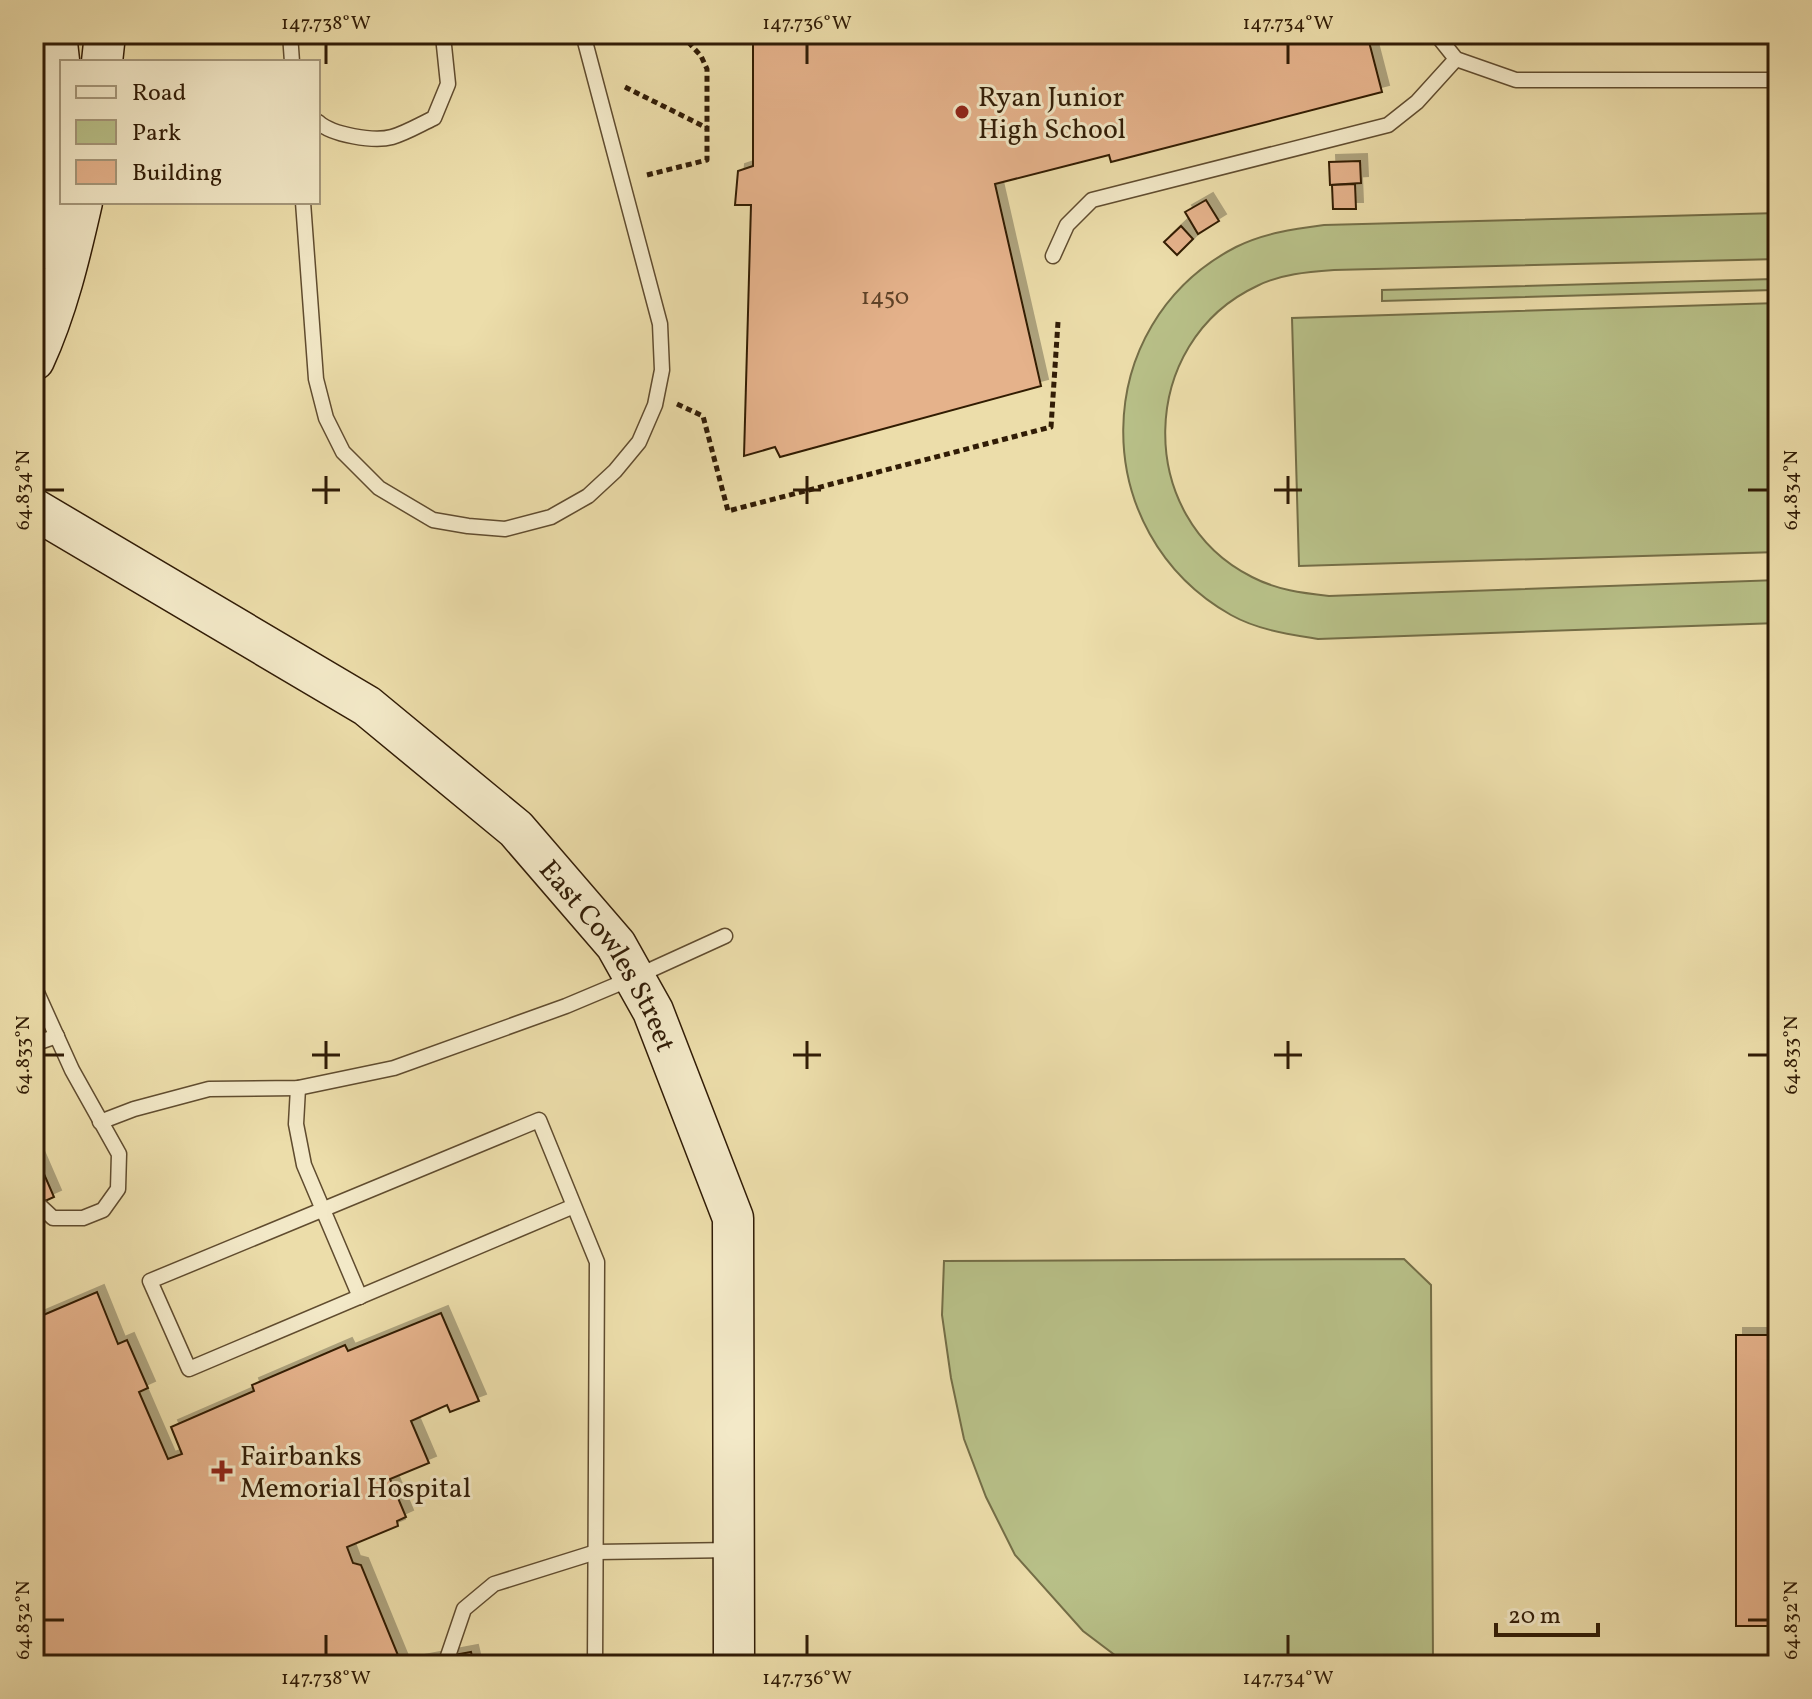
<svg xmlns="http://www.w3.org/2000/svg" width="1812" height="1699" font-family="Vollkorn,serif">
	<style>
		.green { fill: #b8c088; stroke: #746e47; stroke-width: 2 }
		.building { fill: #e5b28b; stroke: #311c06; stroke-width: 2; filter: url(#shadow) }
		.lines { fill: none; stroke-linecap: round; stroke-linejoin: round }
		.lane-casing { stroke: #604c2f; stroke-width: 17 }
		.secondary-casing { stroke: #311c06; stroke-width: 43 }
		.path { stroke: #311c06; stroke-width: 5; stroke-dasharray: 6 4; stroke-linecap: butt }
		.lane { stroke: #f3e9c8; stroke-width: 14 }
		.secondary { stroke: #f3e9c8; stroke-width: 40 }
		.ticks { fill: none; stroke: #311c06; stroke-width: 3 }
		.poi-dot { fill: #8f2418; stroke: #f3e9c8; stroke-width: 3 }
		.labels { text-anchor: middle; stroke-width: 6; stroke-linejoin: round; paint-order: stroke }
		.number-label { font-size: 24px; fill: #5e4227 }
		.poi-label { font-size: 28px; fill: #311c06; stroke: #f3e9c8; text-anchor: start }
		.street-label { font-size: 28px; fill: #311c06; stroke: #f3e9c8 }
		.neatline { fill: none; stroke: #311c06; stroke-width: 3 }
		.ticks-label { font-size: 20px; text-anchor: middle; fill: #311c06 }
	</style>
	<defs>
		<filter id="shadow"><feDropShadow dx="7" dy="-7" stdDeviation="0" flood-color="#0004"/></filter>
	</defs>
	<rect width="100%" height="100%" fill="#ecddaa"/>
	<filter id="stains"><feTurbulence type="fractalNoise" baseFrequency=".0025" numOctaves="4"/><feColorMatrix values="0 0 0 0 .2 0 0 0 0 .09 0 0 0 0 .02 0 0 0 .5 -.17"/></filter>
	<radialGradient id="worn" r=".72"><stop offset=".6" stop-color="#630" stop-opacity="0"/><stop offset="1" stop-color="#630" stop-opacity=".3"/></radialGradient>
	<g class="green">
		<path d="M1778 213V259L1334 270C1307 272 1281 274 1257 286 1137 342 1134 518 1252 577 1277 590 1302 593 1329 596L1778 580V623L1318 639C1288 634 1258 630 1231 615 1086 533 1087 324 1236 247 1264 233 1294 229 1324 225Z"/>
		<path d="M1773 279V290L1382 301V290Z"/>
		<path d="M1778 303V552L1299 566 1292 318Z"/>
		<path d="M1404 1259 1431 1285 1433 1665H1128L1083 1631 1015 1555 986 1497 964 1439 951 1378 942 1315 944 1261Z"/>
	</g>
	<g class="building">
		<path d="M753 34H1367L1382 92 1111 162 1109 155 995 184 1041 386 780 457 775 447 744 456 751 205H735L738 171 753 166Z"/>
		<path d="M1360 161 1361 183 1330 185 1329 162Z"/>
		<path d="M1355 184 1356 209H1333L1332 185Z"/>
		<path d="M1206 200 1219 221 1198 234 1185 212Z"/>
		<path d="M1181 226 1193 239 1177 255 1164 242Z"/>
		<path d="M34 1151 54 1197 34 1206Z"/>
		<path d="M97 1292 118 1344 127 1340 148 1388 139 1392 168 1459 182 1454 171 1427 254 1391 252 1385 345 1345 348 1351 441 1313 479 1401 450 1412 447 1405 411 1421 429 1463 390 1479 406 1517 397 1521 398 1526 347 1547 353 1563 361 1565 402 1665H34V1319Z"/>
		<rect x="1736" y="1335" width="42" height="291"/>
		<path d="M471 1652 474 1665H418L417 1662Z"/>
	</g>
	<g class="lines">
		<g class="lane-casing">
			<g id="lane">
				<path d="M290 34 292 62"/>
				<path d="M1436 34 1456 59 1516 80H1778"/>
				<path d="M318 122C332 135 374 142 392 137 406 133 421 124 434 118L448 84 443 36"/>
				<path d="M303 202 316 379 326 418 343 452 379 488 433 520 468 526 505 529 551 517 588 496 615 471 639 442 655 405 662 370 660 324 583 34"/>
				<path d="M1053 256 1067 225 1092 200 1388 125 1417 102 1456 59"/>
				<path d="M34 986 72 1070 119 1154 118 1189 103 1210 83 1218H53L38 1204"/>
				<path d="M34 1044 57 1036"/>
				<path d="M298 1088 296 1124 304 1165 360 1297"/>
				<path d="M100 1122 134 1109 209 1089 298 1088 394 1068 566 1006 635 977 725 936"/>
				<path d="M574 1206 189 1369 150 1281 539 1120 597 1262 595 1665"/>
				<path d="M448 1656 464 1609 494 1584 596 1552 733 1550"/>
			</g>
		</g>
		<g class="secondary-casing">
			<g id="secondary">
				<path d="M102 62 105 34"/>
				<path d="M34 252 54 172 62 87 56 34"/>
				<path d="M34 360C57 310 70 255 82 202"/>
				<path id="s1" d="M34 509 367 706 516 829 616 945 653 1011 733 1218 734 1665"/>
			</g>
		</g>
		<g class="path">
			<path d="M688 43 697 34"/>
			<path d="M625 87 707 128"/>
			<path d="M647 175 707 160V69L701 56 681 34"/>
			<path d="M677 404 703 416 728 511 1051 427 1058 322"/>
		</g>
		<use href="#lane" class="lane"/>
		<use href="#secondary" class="secondary"/>
	</g>
	<path class="ticks" d="M326 44V64M807 44V64M1288 44V64M326 476V504M807 476V504M1288 476V504M44 490H64M312 490H340M793 490H821M1274 490H1302M1748 490H1768M326 1041V1069M807 1041V1069M1288 1041V1069M44 1055H64M312 1055H340M793 1055H821M1274 1055H1302M1748 1055H1768M44 1620H64M1748 1620H1768M326 1635V1655M807 1635V1655M1288 1635V1655"/>
	<g class="poi-dot">
		<circle cx="962" cy="112" r="8"/>
		<path d="M218 1459h8v8h8v8h-8v8h-8v-8h-8v-8h8z"/>
	</g>
	<g class="labels">
		<g class="number-label">
			<text x="885" y="304">1450</text>
		</g>
		<g class="poi-label">
			<text x="978" y="106">Ryan Junior<tspan x="978" dy="32">High School</tspan></text>
			<text x="240" y="1465">Fairbanks<tspan x="240" dy="32">Memorial Hospital</tspan></text>
		</g>
		<g class="street-label">
			<text dy="10" stroke="none"><textPath href="#s1" startOffset="738">East Cowles Street</textPath></text>
		</g>
	</g>
	<rect width="1812" height="1699" fill="none" stroke="#ecddaa" stroke-width="88"/>
	<rect x="60" y="60" width="260" height="144" fill="#f3e9c8" stroke="#a5977a" stroke-width="2"/>
	<rect x="76" y="86" width="40" height="12" fill="#f3e9c8" stroke="#a5977a" stroke-width="2"/>
	<text x="132" y="100" font-size="24" fill="#311c06">Road</text>
	<rect x="76" y="120" width="40" height="24" fill="#b8c088" stroke="#a5977a" stroke-width="2"/>
	<text x="132" y="140" font-size="24" fill="#311c06">Park</text>
	<rect x="76" y="160" width="40" height="24" fill="#e5b28b" stroke="#a5977a" stroke-width="2"/>
	<text x="132" y="180" font-size="24" fill="#311c06">Building</text>
	<path d="M1496 1623v12h102v-12" fill="none" stroke="#311c06" stroke-width="4"/>
	<text x="1508" y="1623" font-size="24" fill="#311c06" stroke="#f3e9c8" stroke-width="6" paint-order="stroke">20 m</text>
	<rect x="44" y="44" width="1724" height="1611" class="neatline"/>
	<g class="ticks-label">
		<text x="326" y="29">147.738°W</text>
		<text x="807" y="29">147.736°W</text>
		<text x="1288" y="29">147.734°W</text>
		<text transform="translate(22 490) rotate(-90)" y="7">64.834°N</text>
		<text transform="translate(1790 490) rotate(-90)" y="7">64.834°N</text>
		<text transform="translate(22 1055) rotate(-90)" y="7">64.833°N</text>
		<text transform="translate(1790 1055) rotate(-90)" y="7">64.833°N</text>
		<text transform="translate(22 1620) rotate(-90)" y="7">64.832°N</text>
		<text transform="translate(1790 1620) rotate(-90)" y="7">64.832°N</text>
		<text x="326" y="1684">147.738°W</text>
		<text x="807" y="1684">147.736°W</text>
		<text x="1288" y="1684">147.734°W</text>
	</g>
	<rect width="100%" height="100%" filter="url(#stains)"/>
	<rect width="100%" height="100%" fill="url(#worn)"/>
</svg>
